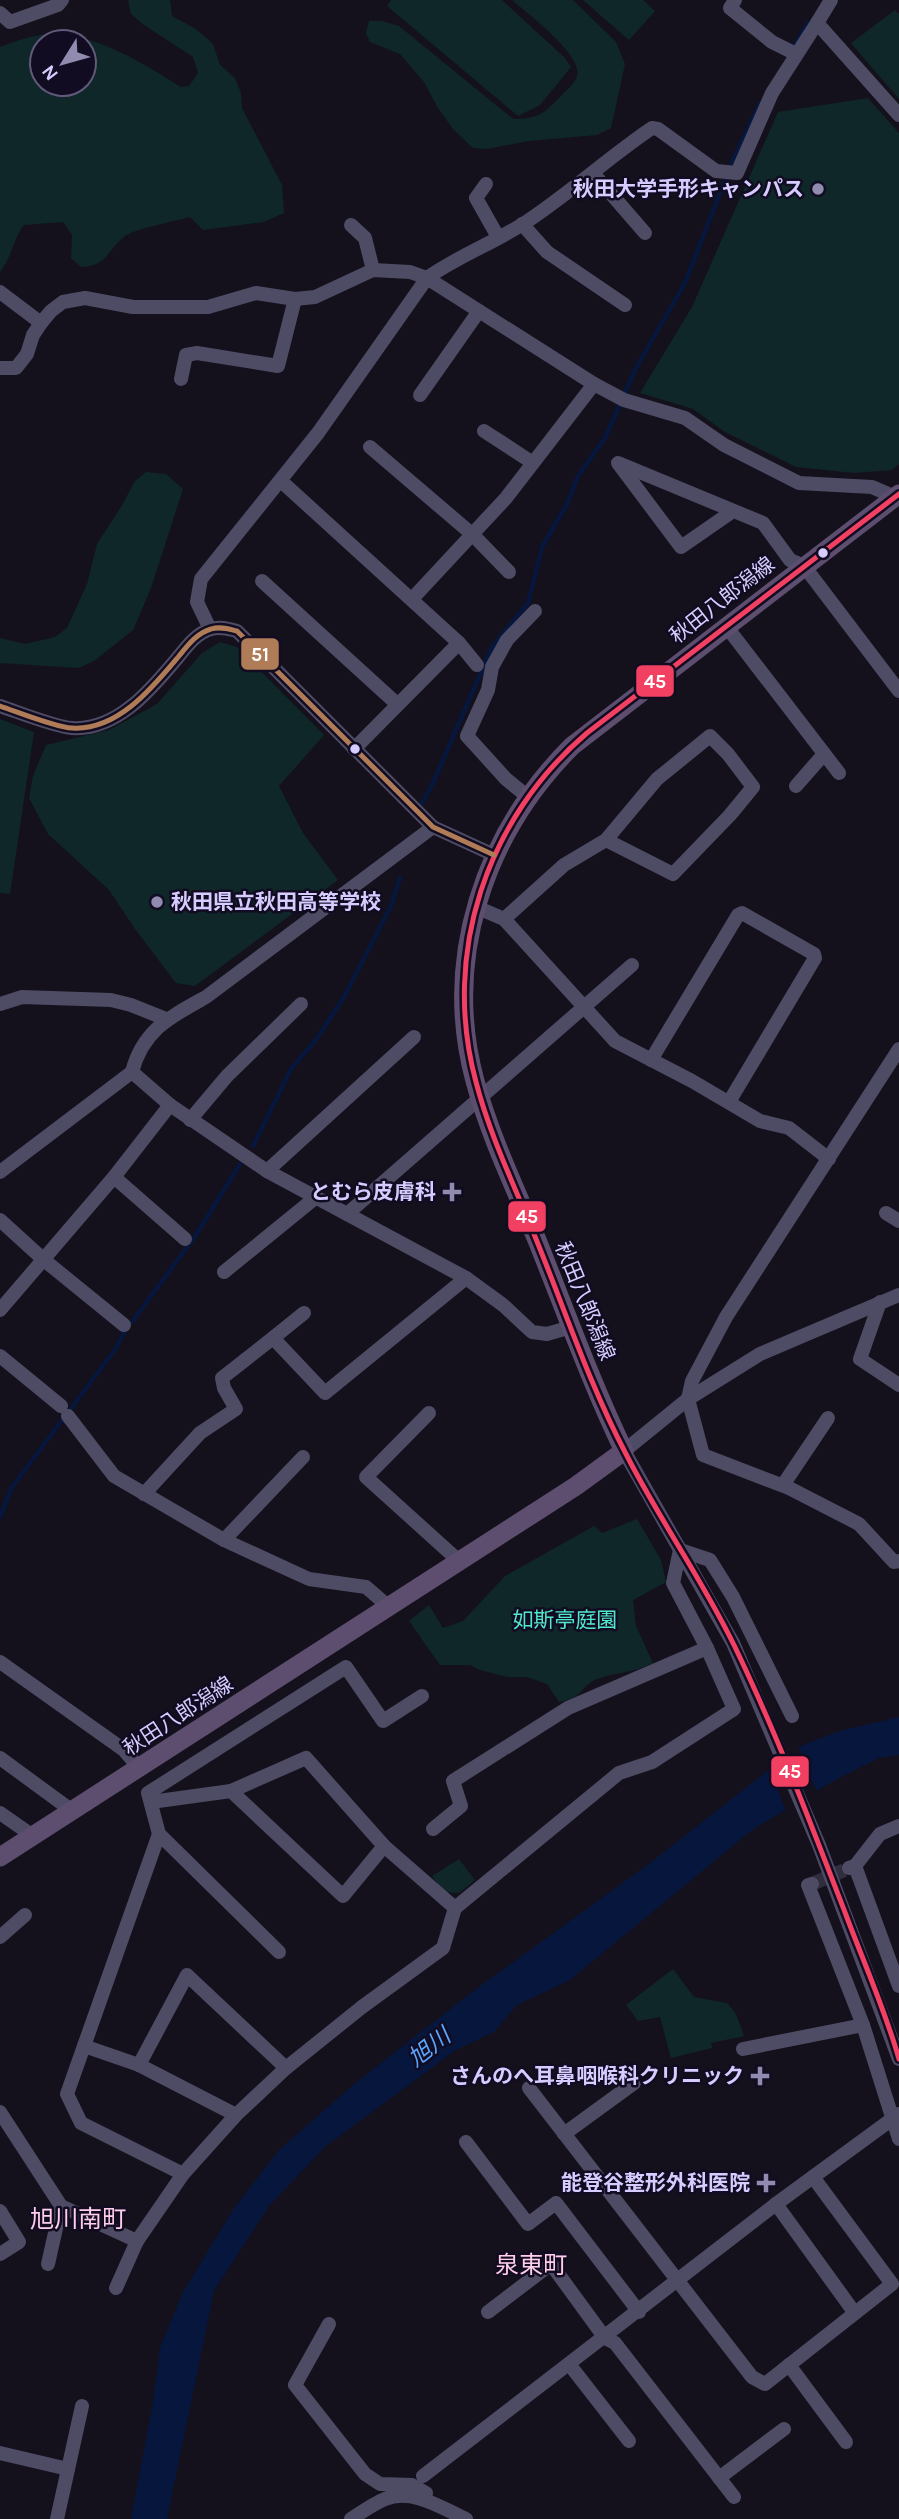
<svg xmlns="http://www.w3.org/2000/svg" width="899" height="2519" font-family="Karla,'Noto Sans JP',sans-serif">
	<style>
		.green { fill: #0f2729; fill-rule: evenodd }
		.water { fill: #07163d }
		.pier { fill: #14111c }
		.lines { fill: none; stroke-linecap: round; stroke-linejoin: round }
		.stream { stroke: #07163d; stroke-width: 4.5 }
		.minor-tunnel { stroke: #312d3e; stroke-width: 14; stroke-dasharray: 14 7; stroke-linecap: butt }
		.minor { stroke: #4e4b65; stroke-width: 14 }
		.major { stroke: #5d4e6f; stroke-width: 19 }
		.bus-1-casing { stroke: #110c21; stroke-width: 10 }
		.bus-2-casing { stroke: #110c21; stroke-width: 10 }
		.bus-1 { stroke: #f24062; stroke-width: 5 }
		.bus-2 { stroke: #b07c57; stroke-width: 5 }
		.poi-dot { fill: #928bb0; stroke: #110c21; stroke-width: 2.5 }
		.bus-dot { fill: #d6ccff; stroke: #110c21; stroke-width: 2.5 }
		.labels { text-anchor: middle; stroke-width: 5; stroke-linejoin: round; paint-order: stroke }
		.poi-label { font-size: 21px; font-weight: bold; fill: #d6ccff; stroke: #110c21; text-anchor: end }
		.street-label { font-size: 21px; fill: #d6ccff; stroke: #110c21 }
		.park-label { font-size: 21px; fill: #50e7cd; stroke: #110c21 }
		.water-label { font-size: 23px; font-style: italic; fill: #5aa5ff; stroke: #110c21 }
		.quarter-label { font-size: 24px; fill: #ffcee9; stroke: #110c21 }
		.line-badge { stroke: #110c21; stroke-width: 2.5 }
		.badge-label { font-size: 19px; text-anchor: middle; font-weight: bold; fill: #fff }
	</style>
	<rect width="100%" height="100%" fill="#14111c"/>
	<g class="green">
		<path d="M128 0H170L172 16 196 29 213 44 220 65 235 78 241 93 242 108 282 185 284 213 264 222 203 230 190 217C176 221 134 229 125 236 106 251 109 265 81 267L71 258 72 235 63 222 24 225C13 239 12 257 0 272V47C16 41 35 34 52 34 100 35 142 63 181 87L189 86 198 73 193 57 144 25 131 14ZM42 42H84V84H42Z"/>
		<path d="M391 0H502L565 58 571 67 540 105 518 116 387 6Z"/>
		<path d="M512 0H573L616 42 625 64 611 128 597 135 529 141 487 149 473 148 453 129 438 108 424 82 400 54 370 42 366 33 369 21H382L399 26 513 119C537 119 544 114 560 97 565 91 575 84 577 76 584 56 527 13 512 0Z"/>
		<path d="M583 0H643L655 11 629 40Z"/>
		<path d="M895 10 899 14V99L851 43Z"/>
		<path d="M868 98 899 133V464L892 470 854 473 796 467 725 432 693 409 640 393 692 307 778 112Z"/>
		<path d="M146 472 166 474 183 489 151 588 133 630 94 661 79 668 0 663V638L25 644 55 637 67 628 87 584 97 544 121 507 135 481Z"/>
		<path d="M220 642 237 647 324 735 279 786 303 833 338 880 195 986 176 983 135 929 109 890 48 834 29 798 33 776 46 745 109 730 157 704 202 653Z"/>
		<path d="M0 719 34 732 10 894 0 893Z"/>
		<path d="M637 1519 661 1560 666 1582 633 1600 636 1626 653 1663C635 1673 615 1672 597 1679 580 1686 584 1698 559 1702L547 1684 527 1677H507L480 1670 470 1665H440L409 1621 429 1605 443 1628 463 1621 505 1576 594 1526 602 1533Z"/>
		<path d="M459 1859 475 1880 459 1893 444 1892 432 1876Z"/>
		<path d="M673 1969 694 1997 727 2003 736 2014 744 2036 711 2043 712 2048 671 2058 660 2017 638 2021 626 2005Z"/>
	</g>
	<path class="water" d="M899 1717V1755L879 1758 830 1783 752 1830 570 1980 517 2005 494 2032 456 2050 326 2146 269 2206 214 2291 167 2519H131L153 2402 160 2348 182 2294 234 2208 279 2150 353 2085 472 1992 650 1863 798 1747 840 1731Z"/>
	<path class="pier" d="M797 1744 818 1795 787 1813 768 1767Z"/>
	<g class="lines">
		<g class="stream">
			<path d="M793 48 808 23"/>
			<path d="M422 803 432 785 492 647 528 603 542 547 567 504 578 476 605 438 636 368 685 283 732 162 760 103"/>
			<path d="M253 1146 291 1069 315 1041 344 997 391 906 400 878"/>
			<path d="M132 1322 196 1235 240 1164"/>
			<path d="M0 1517 12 1487 114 1351 125 1331"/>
		</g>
		<path class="minor-tunnel" d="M812 1884 849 1868"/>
		<g class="minor">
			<path d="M735 0 730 8 772 42 796 54"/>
			<path d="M831 0 817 23 899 115"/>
			<path d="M0 13 10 22 58 5 62 0"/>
			<path d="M593 173 645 233"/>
			<path d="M486 184 476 198 498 237"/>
			<path d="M522 224 547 252 625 305"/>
			<path d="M351 225 365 238 373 270"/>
			<path d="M0 292 41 323"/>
			<path d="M0 368H16L27 354 33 335 41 323 51 311 63 302 85 298 133 307H208L256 293 295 299 315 297 373 270 410 272 427 278 594 384 624 400 685 418 724 445 799 483 872 487 895 497"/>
			<path d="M181 379 186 355 197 353 278 366 295 299"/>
			<path d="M420 395 479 311"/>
			<path d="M484 431 533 463"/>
			<path d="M370 447 473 535 509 572"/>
			<path d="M281 481 459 643 354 749"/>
			<path d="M733 511 681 547 618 463 763 523 790 560 804 566 899 691"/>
			<path d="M262 581 397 704"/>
			<path d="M412 599 506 498 594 384"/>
			<path d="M726 626 839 773"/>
			<path d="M210 629 197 602 201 579 318 433 427 278C458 256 494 243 526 222 570 193 609 157 652 128L658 129 716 171 737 173 772 93 817 23"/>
			<path d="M459 643 477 665"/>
			<path d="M0 706C18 712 55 727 72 728 118 731 153 687 179 656 188 645 197 633 211 629 220 626 229 629 237 631L433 827 494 855"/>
			<path d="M796 786 824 754"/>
			<path d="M528 797 506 779 467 736 488 690 492 667 507 640 535 611"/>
			<path d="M476 907 504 919 615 1041 692 1081 760 1121 789 1128 829 1159"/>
			<path d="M504 919 564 865 606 840 657 779 710 736 728 754 753 787 730 815 673 874 606 840"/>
			<path d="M0 1004 22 997 111 1000 131 1005 166 1019"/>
			<path d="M899 1049 726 1317 692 1381 688 1399 703 1455 789 1488 859 1524 894 1562 899 1561"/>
			<path d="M651 1060 738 915 742 913 814 954 815 958 729 1102"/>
			<path d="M132 1072 170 1105 267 1171 466 1278 503 1305 532 1332 547 1334 571 1327"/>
			<path d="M132 1072C143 1030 170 1017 206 997L433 827"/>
			<path d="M190 1120 227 1076 301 1004"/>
			<path d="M267 1171 414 1037"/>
			<path d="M0 1172 132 1072"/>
			<path d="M114 1177 185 1239"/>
			<path d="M886 1213 899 1221"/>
			<path d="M347 1214 632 965"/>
			<path d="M0 1220 44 1260 124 1325"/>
			<path d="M224 1272 315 1198"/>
			<path d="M899 1295 760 1354 688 1399 624 1451 733 1643 819 1845 899 2059"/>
			<path d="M880 1302 860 1359 899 1385"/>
			<path d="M0 1310 114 1177 170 1105"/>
			<path d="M273 1338 304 1313"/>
			<path d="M0 1356 61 1406"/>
			<path d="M429 1413 366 1477 459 1561"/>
			<path d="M68 1416 114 1476 224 1540 309 1579 366 1587 389 1607"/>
			<path d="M783 1485 828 1418"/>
			<path d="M144 1494 200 1433 236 1409 224 1388 222 1378 273 1338 325 1393 466 1278"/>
			<path d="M224 1540 303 1457"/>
			<path d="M680 1550 710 1560 733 1597 792 1716"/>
			<path d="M0 1662 124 1750 139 1768"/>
			<path d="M0 1758 71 1810"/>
			<path d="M231 1791 343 1896 384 1846"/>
			<path d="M151 1802 231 1791 306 1758 384 1846 455 1908"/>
			<path d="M0 1813 33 1836"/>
			<path d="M433 1829 461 1806 453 1781 568 1708 707 1648"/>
			<path d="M159 1834 67 2094 81 2123 183 2174"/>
			<path d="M855 1866 899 1986"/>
			<path d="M849 1868 855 1866 880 1834 899 1826"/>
			<path d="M812 1884 808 1885 863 2025 899 2139"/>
			<path d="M0 1937 25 1915"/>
			<path d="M279 1952 159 1834 148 1793 346 1667 383 1721 422 1696"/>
			<path d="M84 2046 139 2065 236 2115"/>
			<path d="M743 2049 863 2025"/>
			<path d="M139 2065 187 1975 286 2068"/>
			<path d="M529 2088 752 2377 765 2384 892 2284 813 2177"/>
			<path d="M0 2112 61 2206 137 2241"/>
			<path d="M564 2134 634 2083"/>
			<path d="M466 2142 528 2224 556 2203 639 2312"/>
			<path d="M776 2204 854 2312"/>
			<path d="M0 2211 19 2242 0 2254"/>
			<path d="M48 2264 61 2206"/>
			<path d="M116 2288 137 2241 183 2174 236 2115 286 2068 362 2007 443 1948 455 1908 619 1773 652 1762 734 1709 707 1648 673 1583 680 1550"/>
			<path d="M488 2312 551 2264 605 2338 615 2343 734 2497"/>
			<path d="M329 2324 295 2385 365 2474 380 2484 412 2485 426 2493 425 2500"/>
			<path d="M569 2364 629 2441"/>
			<path d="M789 2365 846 2442"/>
			<path d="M0 2453 68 2469"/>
			<path d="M423 2476 776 2204 899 2114"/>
			<path d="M719 2478 784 2429"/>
			<path d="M57 2519 82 2406"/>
			<path d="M351 2519C362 2512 373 2504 385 2499 412 2488 442 2508 466 2519"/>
		</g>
		<path class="major" d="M0 1857 576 1486 624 1451C591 1382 565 1310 537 1240 515 1188 490 1136 475 1081 442 959 484 834 572 746L899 494"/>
		<g class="bus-1-casing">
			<path id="bus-1" d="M899 494 587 733C487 818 441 953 476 1082 490 1136 515 1187 536 1239 565 1310 590 1386 626 1454 659 1519 702 1579 734 1645 776 1732 811 1824 846 1915 864 1963 885 2010 899 2059"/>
		</g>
		<g class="bus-2-casing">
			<path id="bus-2" d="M0 706C18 712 55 727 72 728 118 731 153 687 179 656 188 645 197 633 211 629 220 626 229 629 237 631L433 827 494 855"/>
		</g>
		<use href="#bus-1" class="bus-1"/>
		<use href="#bus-2" class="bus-2"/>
	</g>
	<g class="poi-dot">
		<circle cx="818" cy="189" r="7"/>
		<circle cx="157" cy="902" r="7"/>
		<path d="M448.5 1181.5h7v7h7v7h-7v7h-7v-7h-7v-7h7z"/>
		<path d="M756.5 2065.5h7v7h7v7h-7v7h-7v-7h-7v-7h7z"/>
		<path d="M762.5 2172.5h7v7h7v7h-7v7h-7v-7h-7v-7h7z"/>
	</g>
	<g class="bus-dot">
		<circle cx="823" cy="553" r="6"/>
		<circle cx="355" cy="749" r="6"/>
	</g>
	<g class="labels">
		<g class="poi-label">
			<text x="804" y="196">秋田大学手形キャンパス</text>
			<text x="171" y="909" text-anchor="start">秋田県立秋田高等学校</text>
			<text x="436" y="1199">とむら皮膚科</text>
			<text x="744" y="2083">さんのへ耳鼻咽喉科クリニック</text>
			<text x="750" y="2190">能登谷整形外科医院</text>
		</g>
		<g class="street-label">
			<text transform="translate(722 600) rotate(-38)" y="7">秋田八郎潟線</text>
			<text transform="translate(585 1301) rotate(68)" y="7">秋田八郎潟線</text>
			<text transform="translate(178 1716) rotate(-33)" y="7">秋田八郎潟線</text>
		</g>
		<g class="park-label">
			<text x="565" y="1627">如斯亭庭園</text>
		</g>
		<g class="water-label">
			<text transform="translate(429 2047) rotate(-38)" y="8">旭川</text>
		</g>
		<g class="quarter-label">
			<text x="78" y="2227">旭川南町</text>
			<text x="531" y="2273">泉東町</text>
		</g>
	</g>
	<g class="line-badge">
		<rect x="240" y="637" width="40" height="34" rx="7" fill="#b07c57"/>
		<rect x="635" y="664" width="40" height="34" rx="7" fill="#f24062"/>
		<rect x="507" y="1200" width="40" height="33" rx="7" fill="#f24062"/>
		<rect x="770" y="1755" width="40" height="33" rx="7" fill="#f24062"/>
	</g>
	<g class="badge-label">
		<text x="260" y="661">51</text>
		<text x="655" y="688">45</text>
		<text x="527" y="1223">45</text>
		<text x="790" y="1778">45</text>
	</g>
	<g transform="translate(63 63) rotate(233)"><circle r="33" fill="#110c21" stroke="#60597a" stroke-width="2"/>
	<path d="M0-5L12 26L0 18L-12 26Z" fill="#928bb0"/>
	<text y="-10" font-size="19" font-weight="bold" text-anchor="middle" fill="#d6ccff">N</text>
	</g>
</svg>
